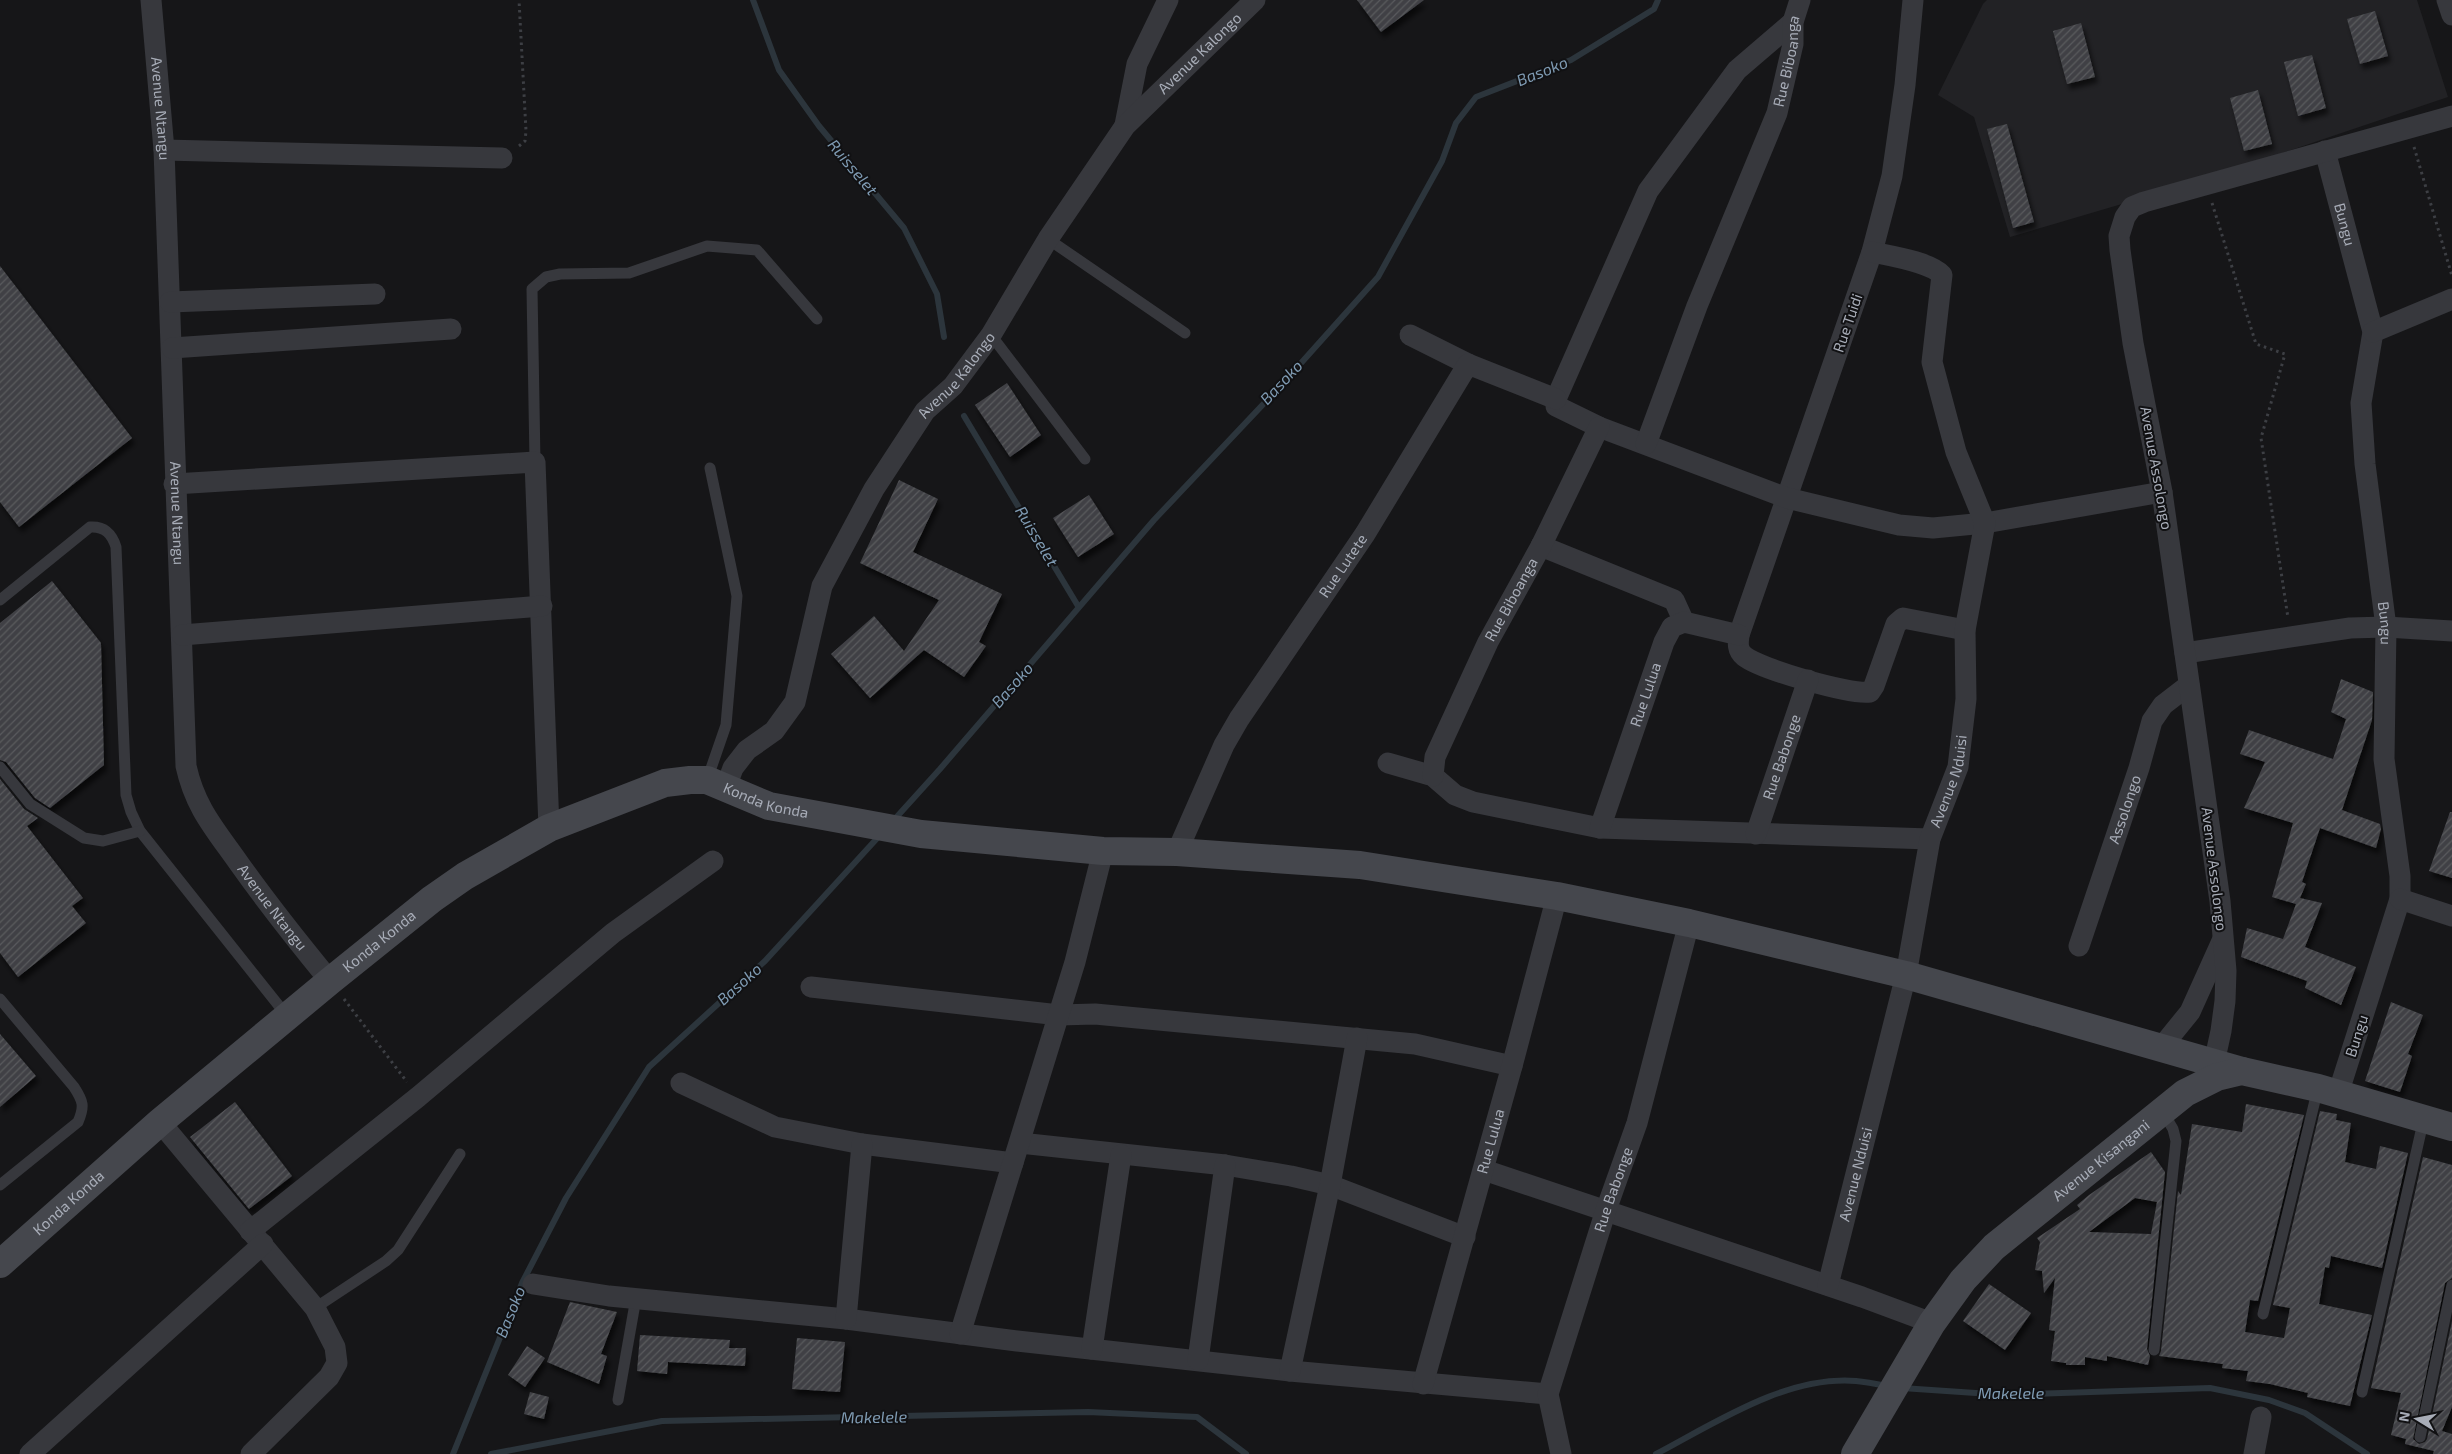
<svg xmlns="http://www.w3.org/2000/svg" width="2452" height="1454" font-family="'Exo 2',sans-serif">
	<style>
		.built { fill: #222225 }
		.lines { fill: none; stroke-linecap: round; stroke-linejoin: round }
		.stream { stroke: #2c353c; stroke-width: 6 }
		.building { fill: url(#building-hatch); fill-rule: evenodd; filter: url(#shadow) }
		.path { stroke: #3d3f44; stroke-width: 3; stroke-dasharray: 2.5 4; stroke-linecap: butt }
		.lane { stroke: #37383d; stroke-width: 11 }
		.street { stroke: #37383d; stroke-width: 21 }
		.secondary { stroke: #45474d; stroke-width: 28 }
		.labels { text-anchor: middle; stroke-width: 4; stroke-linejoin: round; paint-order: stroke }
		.street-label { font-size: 15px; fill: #a8adb8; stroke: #111113 }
		.water-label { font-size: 16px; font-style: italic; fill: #7f9bb3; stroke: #111113 }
	</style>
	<defs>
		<pattern id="building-hatch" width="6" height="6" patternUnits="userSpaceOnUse" patternTransform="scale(1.25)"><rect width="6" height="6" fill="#404145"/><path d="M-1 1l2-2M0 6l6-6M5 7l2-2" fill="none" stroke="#595a5e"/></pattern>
		<filter id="shadow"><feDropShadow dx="3" dy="5.5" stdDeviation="2.5" flood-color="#0009"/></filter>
	</defs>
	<rect width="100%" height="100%" fill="#161618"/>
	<path class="built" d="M1987 0H2417L2448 97 2193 183 2010 237 1974 117 1938 95 1983 4Z"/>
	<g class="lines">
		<g class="stream">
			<path d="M753 0 779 70 819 126 904 228 937 294 944 337"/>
			<path d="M964 416 1078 606"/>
			<path d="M893 821 940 769 1154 520 1285 381 1378 277 1442 161 1456 123 1476 97 1571 60 1654 9 1658 0"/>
			<path d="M1902 1388 2005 1395 2210 1388 2269 1400 2305 1413 2367 1454"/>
			<path d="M453 1454 522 1283 566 1198 649 1067 765 961 881 834"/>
			<path d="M491 1454 662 1421 1088 1412 1197 1417 1246 1454"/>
			<path d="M1656 1454C1715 1423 1787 1375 1856 1381 1867 1382 1877 1384 1887 1386"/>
		</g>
	</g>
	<g class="building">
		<path d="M1357 0H1424L1381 32Z"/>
		<path d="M2375 11 2388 56 2360 64 2347 19Z"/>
		<path d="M2081 23 2095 77 2067 84 2053 31Z"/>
		<path d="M2312 55 2326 108 2298 116 2284 62Z"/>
		<path d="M2258 90 2272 144 2244 151 2230 98Z"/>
		<path d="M2007 124 2034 222 2013 228 1987 129Z"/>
		<path d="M0 266 132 438 19 527 0 502Z"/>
		<path d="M1007 383 1041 435 1010 457 975 405Z"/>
		<path d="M899 480 938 499 913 552 1002 594 979 642 986 646 964 677 924 650 870 698 831 654 874 616 904 651 939 600 860 563Z"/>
		<path d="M1089 495 1114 534 1078 557 1053 518Z"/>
		<path d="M52 581 101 643 104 765 50 808 35 798 6 762 0 760V623Z"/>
		<path d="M2341 679 2373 692 2372 720 2342 810 2380 824 2381 829 2376 848 2320 828 2302 882 2306 884 2300 898 2322 903 2305 947 2356 967 2341 1005 2305 988 2307 981 2241 957 2247 928 2283 939 2296 904 2272 897 2293 823 2244 808 2265 762 2240 754 2249 730 2333 759 2346 719 2331 712Z"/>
		<path d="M0 779 24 809 38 818 27 826 83 898 72 906 86 923 18 977 0 953Z"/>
		<path d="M2450 812H2452V878L2429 871Z"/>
		<path d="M2391 1002 2423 1015 2408 1054 2412 1056 2400 1092 2365 1081Z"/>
		<path d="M0 1034 36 1076 0 1107Z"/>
		<path d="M235 1102 292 1176 249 1209 190 1137Z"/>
		<path d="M2246 1104 2304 1115 2258 1301 2250 1300 2245 1332 2284 1338 2290 1308 2273 1305 2320 1111 2337 1114 2336 1120 2351 1123 2345 1162 2376 1169 2380 1146 2408 1153 2382 1268 2331 1256 2329 1268 2325 1267 2319 1304 2372 1315 2350 1406 2307 1397 2308 1393 2270 1384 2246 1381 2248 1371 2222 1368 2223 1364 2159 1356 2161 1351 2178 1191 2181 1195 2192 1124 2242 1132Z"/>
		<path d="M2151 1152 2165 1172 2147 1349 2150 1356 2148 1365 2107 1356V1361L2085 1357V1365H2066V1363L2051 1361 2055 1331 2049 1330 2055 1278 2044 1293 2042 1271 2035 1270 2040 1242 2037 1238 2080 1209 2077 1205 2089 1195ZM2135 1198 2157 1202 2151 1234 2089 1232Z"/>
		<path d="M2423 1157 2452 1165V1278L2445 1283 2413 1439 2419 1444 2425 1442 2427 1439 2452 1321V1407L2442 1431 2452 1434V1454H2433L2434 1451 2405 1444 2406 1439 2391 1435 2401 1393 2371 1388Z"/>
		<path d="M1989 1284 2031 1313 2005 1350 1963 1321Z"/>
		<path d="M570 1302 617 1312 601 1354 607 1356 599 1384 547 1362Z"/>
		<path d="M640 1335 730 1340 729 1348H746L745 1366 668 1362 667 1374 637 1371Z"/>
		<path d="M797 1338 845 1342 840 1392 792 1389Z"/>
		<path d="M527 1346 545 1358 525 1387 508 1375Z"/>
		<path d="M530 1392 549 1397 544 1419 524 1414Z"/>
	</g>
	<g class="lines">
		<g class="path">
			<path d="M519 146 525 141 526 131 519 0"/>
			<path d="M2414 147 2452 276"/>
			<path d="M2212 203 2256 344 2285 354 2261 438 2288 618"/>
			<path d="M344 999 407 1082"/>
		</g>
		<g class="lane">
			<path d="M1048 239 1185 333"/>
			<path d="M991 335 1085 459"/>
			<path d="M535 462 532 289 546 277 560 274 629 273 707 246 757 250 817 319"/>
			<path d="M0 600 90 527C105 526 112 534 116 547L126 795 131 812 140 831 287 1016"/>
			<path d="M0 767 30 804 84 838 103 841 140 831"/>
			<path d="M707 780 726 725 737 596 710 468"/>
			<path d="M0 999 74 1087C83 1101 85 1106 78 1122L0 1185"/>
			<path d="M315 1308 386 1261 398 1250 460 1154"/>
			<path d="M2263 1314 2318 1088"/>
			<path d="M2154 1350 2176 1141 2173 1129 2163 1112"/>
			<path d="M2362 1392 2424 1118"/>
			<path d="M618 1400 636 1298"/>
			<path d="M2420 1437 2452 1285"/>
		</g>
		<g class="street">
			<path id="s1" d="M151 0 164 150 186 766C195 807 214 828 238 862 267 903 298 942 330 981"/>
			<path d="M1913 0 1905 85 1892 176 1872 252 1739 635C1738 643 1737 650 1744 656 1760 669 1850 695 1870 692L1874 686 1896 624 1903 618 1965 630"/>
			<path d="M2447 0 2452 15"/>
			<path d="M1793 22 1737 70 1648 191 1556 399V406L1599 427 1787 498 1899 525 1933 528 1985 523 2162 492"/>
			<path d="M1125 125 1137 64 1168 0"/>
			<path d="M164 150 502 158"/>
			<path id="s2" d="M2325 151 2373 332 2361 403 2365 464 2386 627 2384 759 2400 876V899L2338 1094"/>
			<path d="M170 302 375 294"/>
			<path d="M2373 332 2452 299"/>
			<path d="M1410 335 1468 364"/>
			<path d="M172 348 451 329"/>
			<path id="s3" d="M1646 444 1697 306 1777 113 1793 44V22L1800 0"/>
			<path d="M174 484 535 462 549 828"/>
			<path d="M1541 546 1674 600 1684 622"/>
			<path d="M182 635 542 606"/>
			<path d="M2185 653 2350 628 2386 627 2452 631"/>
			<path d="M1388 763 1433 776 1455 795 1473 802 1600 828 1930 839"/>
			<path id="s4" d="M1433 776 1435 757 1488 642 1541 546 1599 427"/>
			<path id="s5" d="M726 787 733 768 747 750 774 731 795 702 822 586 874 489 925 411 953 386 991 335 1048 239 1125 126 1255 0"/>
			<path id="s6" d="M1600 828 1664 642 1672 627 1684 622 1739 635"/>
			<path id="s7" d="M1756 834 1808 680"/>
			<path id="s8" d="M1177 852 1224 745 1239 719 1365 534 1468 364 1556 399"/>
			<path d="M2400 899 2452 916"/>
			<path id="s9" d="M2079 946 2139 768 2152 721 2163 705 2189 685"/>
			<path d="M811 987 1059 1015 1095 1014 1415 1044 1512 1066"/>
			<path d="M2160 1049 2190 1012 2222 941"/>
			<path d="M2214 1063 2221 1031 2225 1001 2226 971 2220 901 2162 492 2133 343 2120 250 2119 236 2125 217 2132 207 2144 202 2452 116"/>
			<path d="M681 1083 775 1127 862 1144 1013 1163"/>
			<path d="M160 1122 315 1308 335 1347 337 1363 329 1377 251 1454"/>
			<path d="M1020 1143 1225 1165 1291 1176 1330 1185 1465 1237"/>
			<path d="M1484 1170 1862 1297 1932 1323"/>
			<path d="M250 1231 418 1097 613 933 713 861"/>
			<path d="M533 1284 609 1296 846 1319 1017 1341 1290 1371 1548 1394"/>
			<path id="s10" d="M1828 1285 1906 975 1930 839 1958 767 1966 699 1965 630 1985 523 1956 452 1932 362 1942 275C1930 262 1891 256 1872 252"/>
			<path d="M846 1319 862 1144"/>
			<path d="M960 1334 1075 962 1103 851"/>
			<path d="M1092 1349 1121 1155"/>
			<path d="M1198 1360 1225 1165"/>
			<path d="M1290 1371 1330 1185 1357 1038"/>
			<path id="s11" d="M1423 1384 1512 1066 1557 896"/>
			<path d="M30 1454 263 1244"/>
			<path id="s12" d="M1561 1454 1548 1394 1606 1210 1637 1123 1689 923"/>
			<path d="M2254 1454 2261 1417"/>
		</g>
		<g class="secondary">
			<path id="s13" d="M0 1264 160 1122 330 981 432 899 465 876 549 828 665 783 690 780H707L769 806 921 834 1103 851 1177 852 1360 865 1557 896 1689 923 1906 975 2242 1071"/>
			<path id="s14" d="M1855 1454 1932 1323 1963 1280 1994 1247 2185 1093 2217 1077 2242 1071 2318 1088 2452 1127"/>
		</g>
	</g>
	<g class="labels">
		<g class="street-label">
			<text dy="5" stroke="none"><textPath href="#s5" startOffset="888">Avenue Kalongo</textPath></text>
			<text dy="5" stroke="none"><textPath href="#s3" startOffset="409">Rue Biboanga</textPath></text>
			<text dy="5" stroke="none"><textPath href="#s1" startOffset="109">Avenue Ntangu</textPath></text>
			<text dy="5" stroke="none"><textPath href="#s2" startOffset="76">Bungu</textPath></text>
			<text transform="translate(1848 323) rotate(-71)" y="5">Rue Tuidi</text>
			<text dy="5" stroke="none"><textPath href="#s5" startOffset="482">Avenue Kalongo</textPath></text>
			<text transform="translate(2156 468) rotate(80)" y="5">Avenue Assolongo</text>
			<text dy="5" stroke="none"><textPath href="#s1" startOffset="514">Avenue Ntangu</textPath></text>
			<text dy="5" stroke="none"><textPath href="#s8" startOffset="332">Rue Lutete</textPath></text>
			<text dy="5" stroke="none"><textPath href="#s4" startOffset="194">Rue Biboanga</textPath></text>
			<text dy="5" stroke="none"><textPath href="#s2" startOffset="481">Bungu</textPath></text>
			<text dy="5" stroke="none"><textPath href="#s6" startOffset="141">Rue Lulua</textPath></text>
			<text dy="5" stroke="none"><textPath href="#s7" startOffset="81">Rue Babonge</textPath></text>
			<text dy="5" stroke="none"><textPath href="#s10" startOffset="519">Avenue Nduisi</textPath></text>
			<text dy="5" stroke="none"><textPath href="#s13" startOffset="932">Konda Konda</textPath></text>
			<text dy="5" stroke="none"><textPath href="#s9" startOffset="144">Assolongo</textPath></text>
			<text transform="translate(2214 869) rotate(83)" y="5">Avenue Assolongo</text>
			<text dy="5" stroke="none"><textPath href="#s1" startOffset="934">Avenue Ntangu</textPath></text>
			<text dy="5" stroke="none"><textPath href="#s13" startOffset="498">Konda Konda</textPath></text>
			<text transform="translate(2357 1036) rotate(-72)" y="5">Bungu</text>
			<text dy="5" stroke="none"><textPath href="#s11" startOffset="252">Rue Lulua</textPath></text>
			<text dy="5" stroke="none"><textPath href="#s14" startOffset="388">Avenue Kisangani</textPath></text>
			<text dy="5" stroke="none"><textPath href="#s10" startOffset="114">Avenue Nduisi</textPath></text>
			<text dy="5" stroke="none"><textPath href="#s12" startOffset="276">Rue Babonge</textPath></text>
			<text dy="5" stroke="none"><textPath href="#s13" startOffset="92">Konda Konda</textPath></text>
		</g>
		<g class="water-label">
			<text transform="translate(1542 71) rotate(-22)" y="6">Basoko</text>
			<text transform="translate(853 167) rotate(50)" y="6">Ruisselet</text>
			<text transform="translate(1281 382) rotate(-47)" y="6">Basoko</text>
			<text transform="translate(1037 536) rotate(59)" y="6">Ruisselet</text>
			<text transform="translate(1012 685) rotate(-49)" y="6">Basoko</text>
			<text transform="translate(739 984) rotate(-42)" y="6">Basoko</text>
			<text transform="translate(510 1312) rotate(-68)" y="6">Basoko</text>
			<text x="2011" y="1399">Makelele</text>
			<text transform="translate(874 1417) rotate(-1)" y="6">Makelele</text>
		</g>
	</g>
	<g transform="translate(2417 1419) rotate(280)" stroke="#111113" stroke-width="4" paint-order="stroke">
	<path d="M0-4L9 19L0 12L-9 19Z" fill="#a8adb8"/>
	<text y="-8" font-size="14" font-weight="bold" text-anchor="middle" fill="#a8adb8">N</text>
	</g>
</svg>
